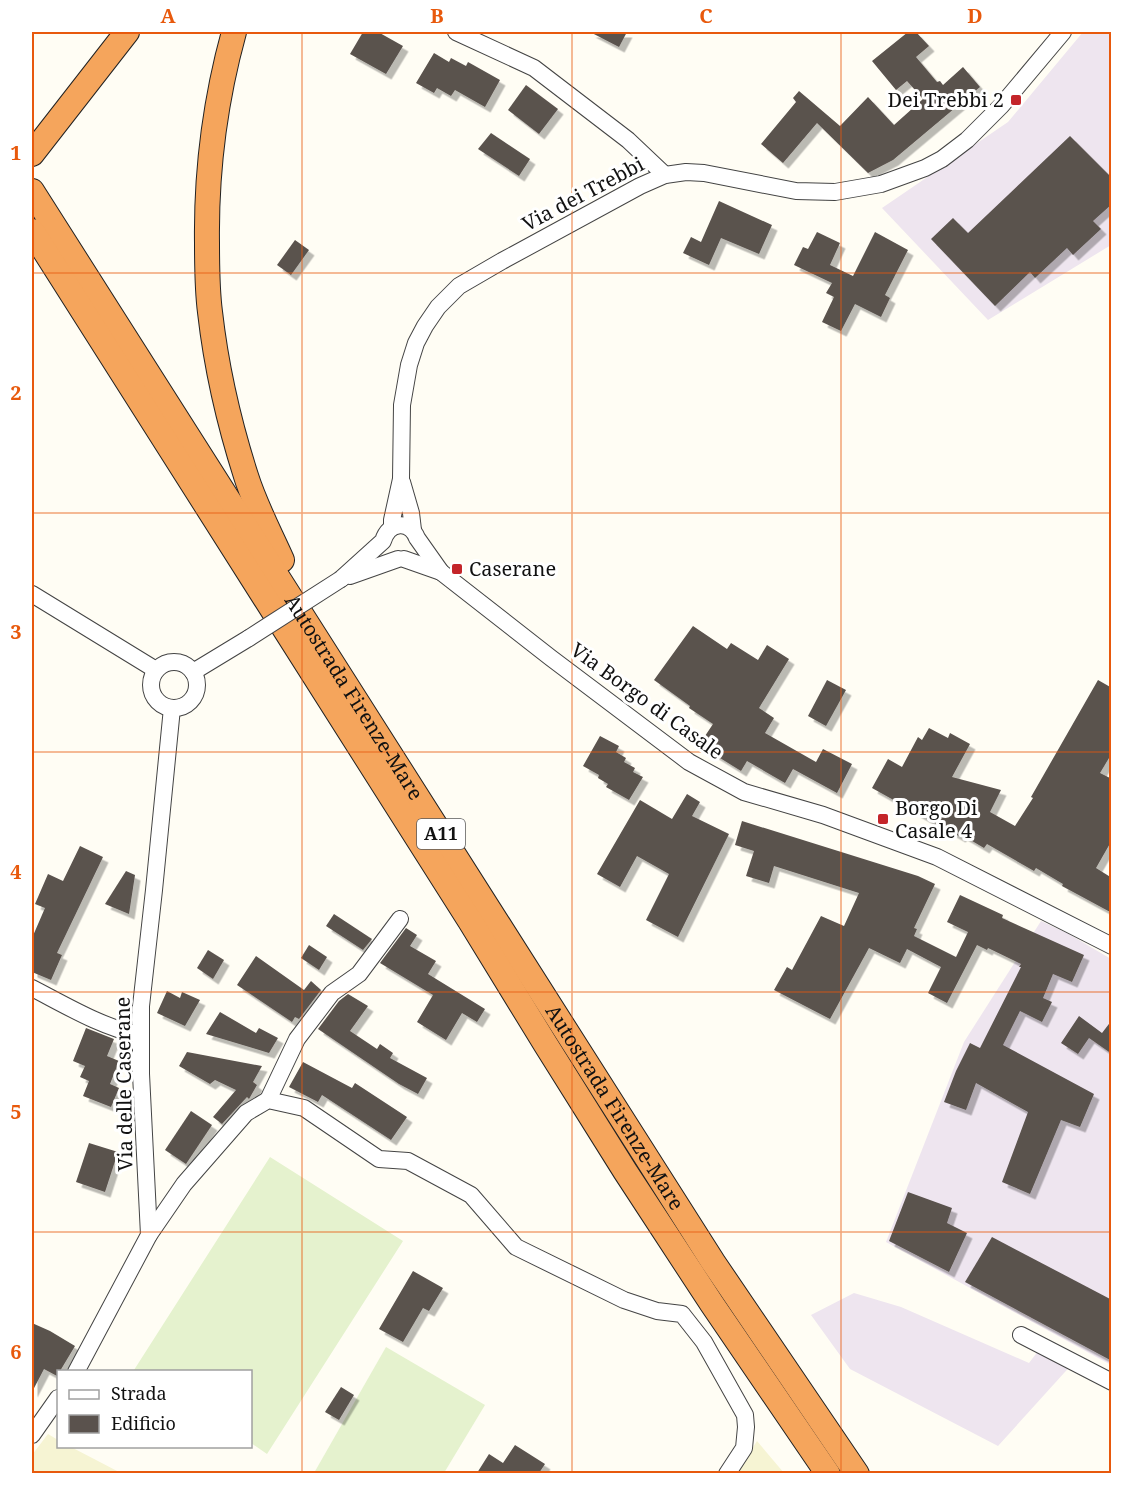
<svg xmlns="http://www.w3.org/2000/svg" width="1143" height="1505" font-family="'Noto Serif',serif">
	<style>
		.industrial { fill: #eee5ef }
		.farmland { fill: #f6f4d3 }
		.pitch { fill: #e5f2ce }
		.building { fill: #5a524d; filter: url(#shadow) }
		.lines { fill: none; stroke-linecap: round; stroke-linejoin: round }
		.minor-casing { stroke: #444; stroke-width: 18 }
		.highway-casing { stroke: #222; stroke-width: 26 }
		.minor { stroke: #fff; stroke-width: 16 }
		.highway { stroke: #f5a55c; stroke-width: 24 }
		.minor-bridge-casing { stroke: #444; stroke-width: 18; stroke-linecap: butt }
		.minor-bridge { stroke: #fff; stroke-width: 16 }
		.grid { fill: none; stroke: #e8590c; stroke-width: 1.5; stroke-opacity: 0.55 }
		.poi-dot { fill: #c42529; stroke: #fff; stroke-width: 2 }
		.labels { text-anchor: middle; stroke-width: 6; stroke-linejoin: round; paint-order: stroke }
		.shield { fill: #fff; stroke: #585858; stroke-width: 1.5 }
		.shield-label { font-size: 18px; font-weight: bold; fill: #111 }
		.poi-label { font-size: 20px; fill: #111; stroke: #fff; text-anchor: start }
		.street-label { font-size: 20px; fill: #111; stroke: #fff }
		.neatline { fill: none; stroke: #e8590c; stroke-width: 2 }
		.grid-label { font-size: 20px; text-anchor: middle; font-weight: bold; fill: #e8590c }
	</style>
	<defs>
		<filter id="shadow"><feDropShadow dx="5.5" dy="5.5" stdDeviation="0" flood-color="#0004"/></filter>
	</defs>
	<rect width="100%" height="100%" fill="#fffdf4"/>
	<g class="industrial">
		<path d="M1083 32H1111V245L988 320 882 208 1008 122Z"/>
		<path d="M1041 921 1067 933 1111 959V1365L886 1242 964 1042Z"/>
		<path d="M854 1293 901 1307 1029 1363 1042 1346 1074 1362 998 1446 850 1369 811 1315Z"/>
	</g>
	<g class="farmland">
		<path d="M48 1434 58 1440V1446L71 1447 121 1473H32V1455Z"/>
		<path d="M757 1441 784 1473 736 1474Z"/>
	</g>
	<g class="pitch">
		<path d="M270 1157 403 1241 267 1454 251 1443 250 1372H137L134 1370Z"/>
		<path d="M386 1347 485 1405 444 1473H314Z"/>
	</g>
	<g class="building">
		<path d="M363 32H378L403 46 386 74 350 54Z"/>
		<path d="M590 32H627L619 47Z"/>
		<path d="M908 32H916L929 46 916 57 937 82 940 81 943 85 963 67 980 87 893 160 868 173 817 123 783 163 761 144 796 102 793 98 799 91 840 126 868 97 894 125 923 99 907 81 896 90 872 61Z"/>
		<path d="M434 53 449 62 451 58 466 66 468 62 500 80 485 107 455 90 451 96 437 88 434 93 416 83Z"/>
		<path d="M526 85 558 109 539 134 508 110Z"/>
		<path d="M491 133 530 159 519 176 478 149Z"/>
		<path d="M1070 136 1112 178V204L1093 221 1101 229 1073 255 1067 248 1035 278 1030 272 995 306 931 239 953 218 968 233Z"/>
		<path d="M719 201 772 225 759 254 721 238 709 265 683 253 691 237 701 242Z"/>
		<path d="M817 232 840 243 830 265 853 276 875 232 908 250 885 295 890 298 881 317 855 304 841 331 822 322 834 297 826 293 832 283 794 265 803 247 808 249Z"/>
		<path d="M295 240 309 250 291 275 277 265Z"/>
		<path d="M693 626 727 649 731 643 758 660 767 645 789 659 759 708 774 718 765 733 816 762 823 749 852 764 837 793 793 769 785 783 747 761 741 771 699 745 713 724 689 708 690 706 654 680Z"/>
		<path d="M827 680 846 690 826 726 808 716Z"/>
		<path d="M1098 680 1112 688V753L1100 773 1112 779V840L1096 868 1112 878V913L1062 886 1063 884 1036 868 1034 871 987 844 984 848 962 835 960 837 872 788 888 759 902 767 918 737 922 740 929 728 948 738 950 733 970 744 952 777 1001 790 990 812 1015 826 1033 798 1031 797Z"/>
		<path d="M600 736 619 746 616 752 626 758 624 762 635 768 633 772 643 777 629 800 606 787 608 784 598 778 599 775 583 766Z"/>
		<path d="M687 794 700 802 692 816 729 834 678 937 646 920 669 874 637 856 620 887 597 874 640 800 672 819Z"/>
		<path d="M742 821 918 876 935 884 914 928 917 929 914 936 956 957 968 932 947 922 960 895 1003 915 1002 918 1084 955 1072 982 1053 974 1043 998 1052 1002 1042 1022 1020 1011 1003 1045 1094 1094 1080 1127 1061 1120 1030 1194 1002 1182 1028 1112 976 1083 966 1110 944 1102 956 1071 970 1043 980 1048 1021 967H1019L1021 964 988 948 987 950 977 945 947 1003 928 993 941 967 907 949 900 963 869 948 830 1019 774 990 787 967 792 970 821 916 844 926 859 893 774 866 769 883 746 876 754 851 735 845Z"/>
		<path d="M80 846 103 857 57 953 62 955 51 980 32 972V938L45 908 35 904 48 874 63 881Z"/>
		<path d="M126 871 135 875 129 914 105 904Z"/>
		<path d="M334 914 372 939 363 950 326 926Z"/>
		<path d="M406 928 417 935 410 946 436 961 428 974 485 1009 477 1022 462 1013 446 1040 417 1022 433 995 380 963Z"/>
		<path d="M309 945 327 957 319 970 301 958Z"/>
		<path d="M208 950 224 960 213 979 197 968Z"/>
		<path d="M256 956 304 990 311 981 321 990 299 1019 295 1017 292 1022 237 985Z"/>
		<path d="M167 991 180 998 182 992 200 1000 185 1026 157 1013Z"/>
		<path d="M348 994 368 1006 350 1031 377 1049 380 1044 393 1053 390 1058 427 1078 418 1094 399 1084 318 1029 339 1001Z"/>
		<path d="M220 1012 256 1033 259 1028 278 1038 269 1053 206 1034Z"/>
		<path d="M1079 1016 1102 1033 1112 1020V1054L1089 1038 1078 1054 1061 1043Z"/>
		<path d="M86 1028 114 1039 107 1056 119 1061 110 1084 119 1088 111 1107 83 1096 89 1081 80 1077 85 1066 73 1061Z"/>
		<path d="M187 1052 262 1066 253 1082 257 1085 249 1099 247 1097 222 1124 213 1117 236 1090 215 1080 210 1084 179 1066Z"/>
		<path d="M303 1062 352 1088 355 1083 407 1117 391 1140 322 1095 318 1102 289 1087Z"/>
		<path d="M191 1111 212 1125 186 1164 165 1150Z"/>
		<path d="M89 1143 118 1152 105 1192 76 1182Z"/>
		<path d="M908 1192 952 1208 947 1223 967 1233 949 1272 889 1241Z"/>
		<path d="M992 1237 1112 1300V1361L965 1282Z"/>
		<path d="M413 1271 443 1288 429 1311 423 1308 403 1342 379 1329Z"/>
		<path d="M32 1323 50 1331 75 1346 60 1371H58L57 1376 44 1369 32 1392Z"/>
		<path d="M341 1387 354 1395 339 1420 325 1412Z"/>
		<path d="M515 1445 545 1464 539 1473H477L489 1454 503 1463Z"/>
	</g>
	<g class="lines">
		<g class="minor-casing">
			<g id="minor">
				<path d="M456 32 534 68 628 140 665 175"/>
				<path d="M402 482 411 513 413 530"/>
				<path d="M392 527V520L401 479 402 405 409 365 416 343 425 326 438 307 459 286 502 261 640 186 665 175 686 172 704 173 796 191 835 192 881 184 925 168 942 159 967 140 1001 106 1063 32"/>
				<path d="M404 559 441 572"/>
				<path d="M350 576 398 559"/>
				<path d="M341 579 383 541C389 521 410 520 417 538L441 572 551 658 689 762 744 792 823 815 937 857 1112 946"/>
				<path d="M32 594 156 670"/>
				<circle cx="174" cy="685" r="23"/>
				<path d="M193 672 249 638"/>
				<path d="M32 988C65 1005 103 1028 140 1035"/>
				<path d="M268 1100 297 1039 332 993 359 974 400 919"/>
				<path d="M149 1235 184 1184 246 1113 268 1100 304 1108 379 1159 408 1161 471 1195 516 1247 624 1300 657 1311 682 1314 704 1342 745 1415 746 1427 744 1448 727 1474"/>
				<path d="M1021 1335 1112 1382"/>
				<path d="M76 1372 149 1235 141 1074V1006L154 890 172 708"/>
				<path d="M32 1435 58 1398"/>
			</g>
		</g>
		<g class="highway-casing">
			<g id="highway">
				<path d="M234 32C215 101 206 171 207 243 207 266 207 289 210 312 216 365 230 426 246 476 255 505 270 533 282 560"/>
				<path d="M32 154 127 32"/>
				<path id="s1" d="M32 191 713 1262 857 1474"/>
				<path d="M32 231 470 921 546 1045 625 1171 712 1304 828 1474"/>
			</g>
		</g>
		<use href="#minor" class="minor"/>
		<use href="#highway" class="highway"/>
		<g class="minor-bridge-casing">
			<path id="minor-bridge" d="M249 638 341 579"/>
		</g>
		<use href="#minor-bridge" class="minor-bridge"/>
	</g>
	<path class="grid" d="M302 32V1474M572 32V1474M841 32V1474M32 273H1112M32 513H1112M32 752H1112M32 992H1112M32 1232H1112"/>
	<g class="poi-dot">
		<rect x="1010" y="94" width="12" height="12" rx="3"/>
		<rect x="451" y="563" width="12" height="12" rx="3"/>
		<rect x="877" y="813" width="12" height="12" rx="3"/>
	</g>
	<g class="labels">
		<rect class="shield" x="417" y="819" width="48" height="30" rx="4.5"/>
		<g class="shield-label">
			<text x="441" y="840">A11</text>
		</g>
		<g class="poi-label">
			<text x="1004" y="107" text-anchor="end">Dei Trebbi 2</text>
			<text x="469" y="576">Caserane</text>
			<text x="895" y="815">Borgo Di<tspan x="895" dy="23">Casale 4</tspan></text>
		</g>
		<g class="street-label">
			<text transform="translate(583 194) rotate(-28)" y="7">Via dei Trebbi</text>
			<text dy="7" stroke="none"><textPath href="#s1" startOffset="600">Autostrada Firenze-Mare</textPath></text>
			<text transform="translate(647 701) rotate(36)" y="7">Via Borgo di Casale</text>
			<text transform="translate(124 1084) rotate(-91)" y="7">Via delle Caserane</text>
			<text dy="7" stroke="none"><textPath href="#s1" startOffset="1086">Autostrada Firenze-Mare</textPath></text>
		</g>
	</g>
	<rect width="1143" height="1505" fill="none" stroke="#ffffff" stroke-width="66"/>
	<rect x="57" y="1370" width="195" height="78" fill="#ffffff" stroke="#a0a0a0" stroke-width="1.5"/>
	<rect x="69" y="1390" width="30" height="9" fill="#ffffff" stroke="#a0a0a0" stroke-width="1.5"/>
	<text x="111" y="1400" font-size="18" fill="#111111">Strada</text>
	<rect x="69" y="1415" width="30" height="18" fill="#5a524d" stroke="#a0a0a0" stroke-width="1.5"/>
	<text x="111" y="1430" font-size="18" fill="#111111">Edificio</text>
	<rect x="33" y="33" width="1077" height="1439" class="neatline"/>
	<g class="grid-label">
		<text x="168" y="23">A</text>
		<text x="437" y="23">B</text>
		<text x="706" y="23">C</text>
		<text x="975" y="23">D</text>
		<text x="16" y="160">1</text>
		<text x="16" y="400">2</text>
		<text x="16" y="639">3</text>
		<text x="16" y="879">4</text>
		<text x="16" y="1119">5</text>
		<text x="16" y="1359">6</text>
	</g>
</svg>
